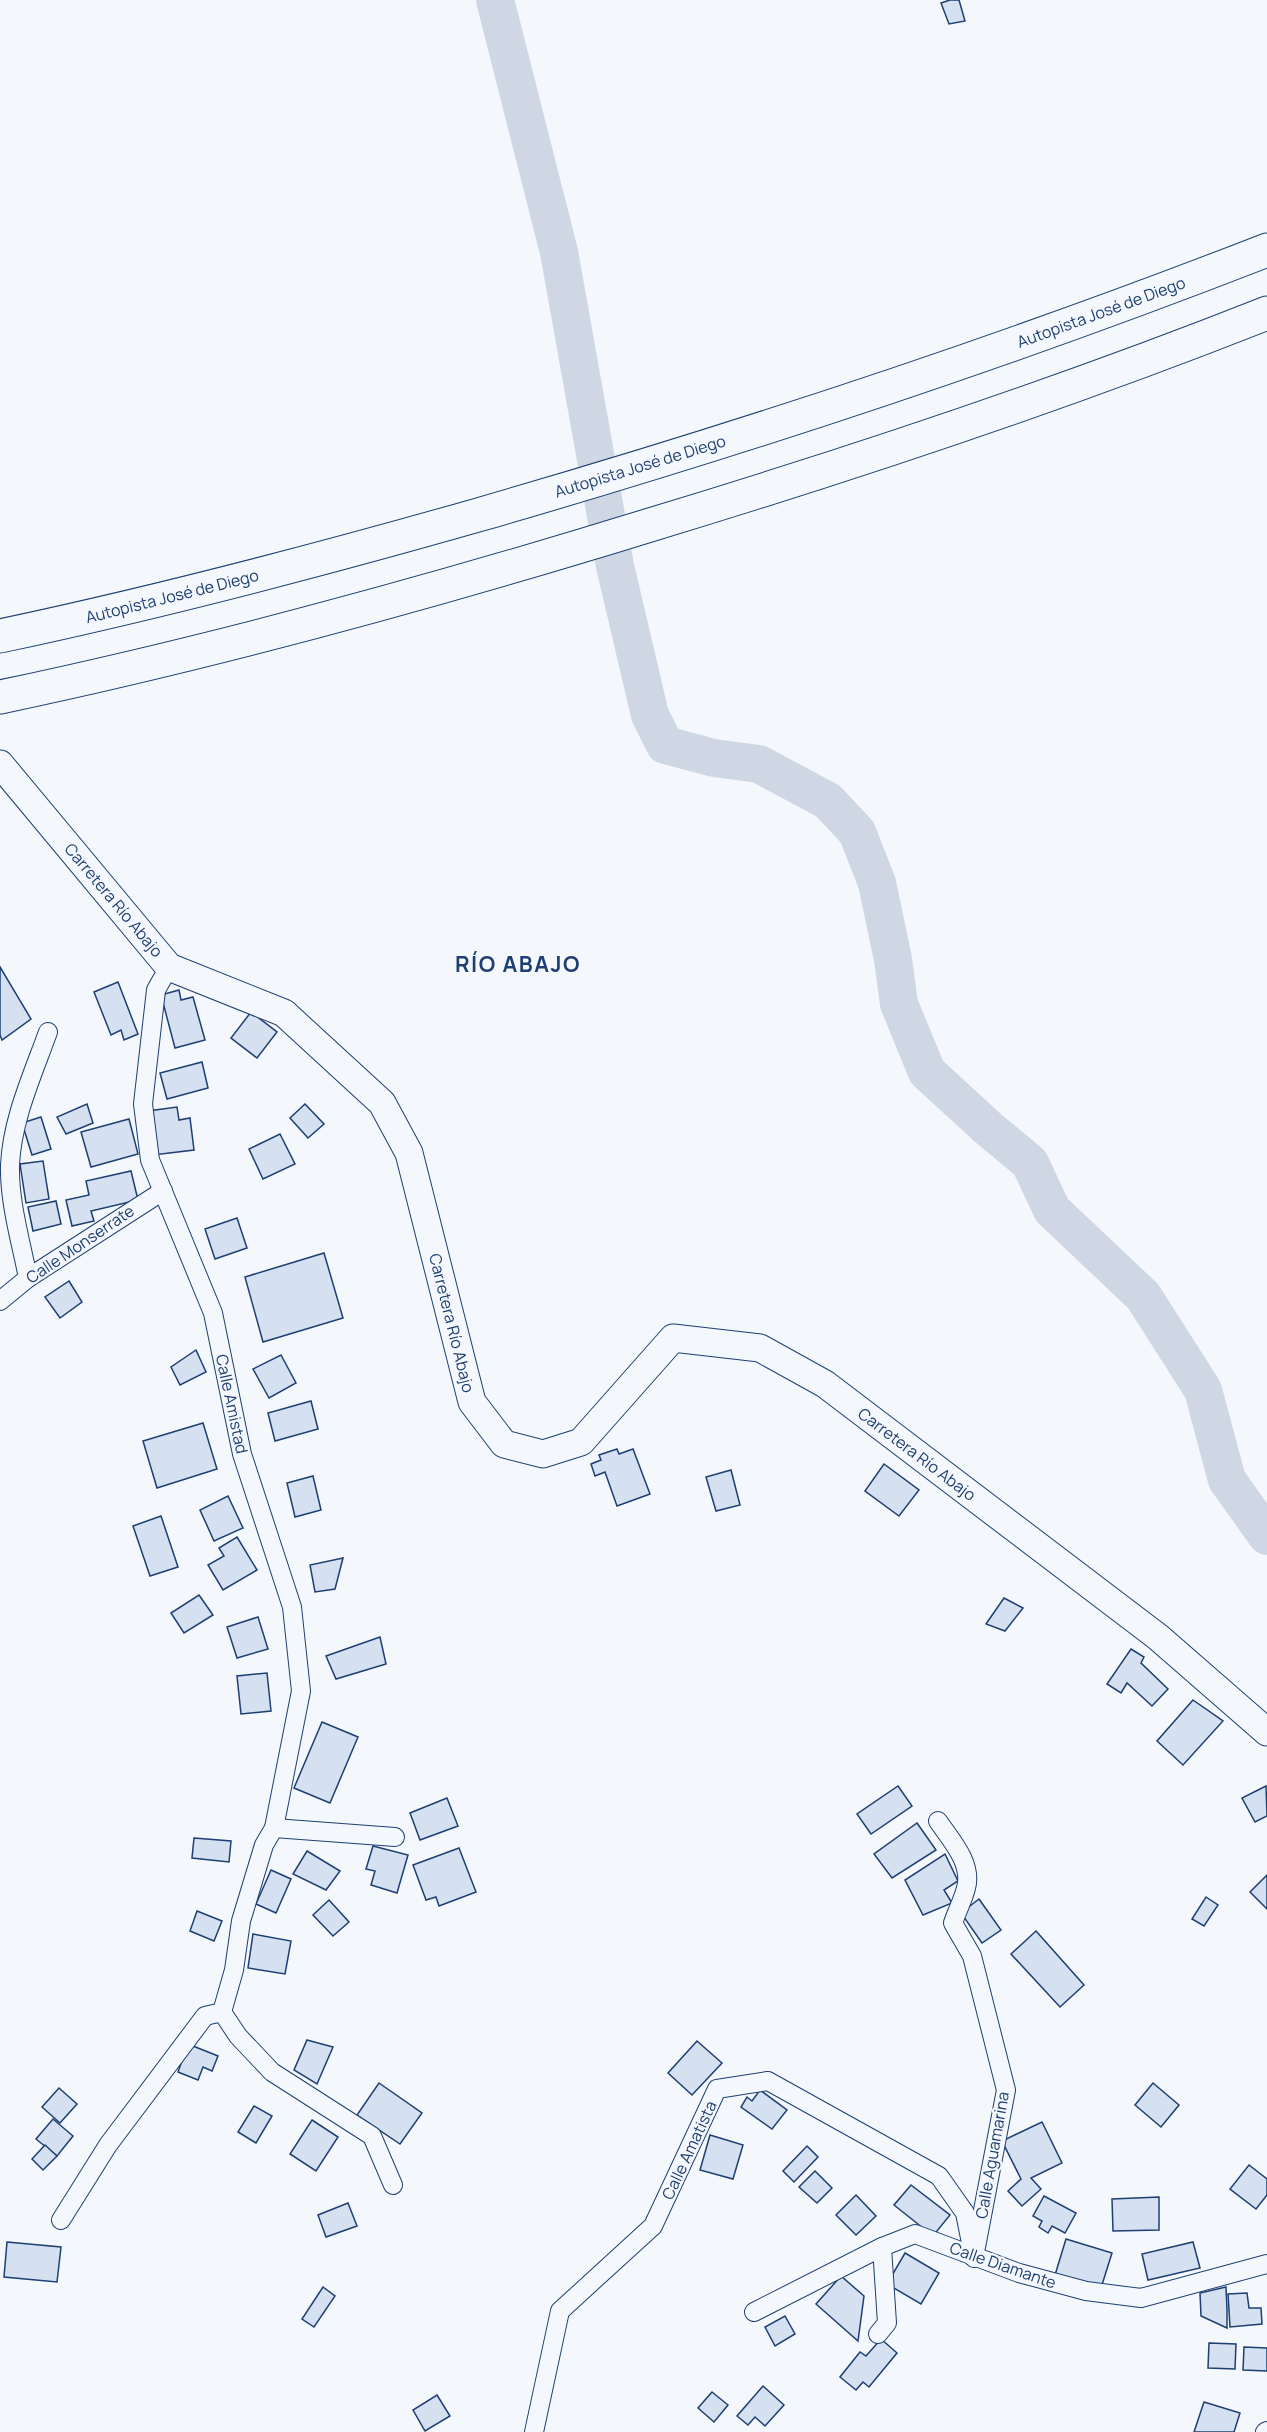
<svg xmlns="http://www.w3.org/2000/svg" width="1267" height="2432" font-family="Manrope,sans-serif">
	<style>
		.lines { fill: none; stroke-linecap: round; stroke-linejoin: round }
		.river { stroke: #cfd7e4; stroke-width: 38 }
		.building { fill: #d5e0f0; stroke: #1d3f73; stroke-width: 1.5 }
		.street-casing { stroke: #1d3f73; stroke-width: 20 }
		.secondary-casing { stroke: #1d3f73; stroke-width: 29 }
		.highway-casing { stroke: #1d3f73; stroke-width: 35 }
		.street { stroke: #f4f7fb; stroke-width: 18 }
		.secondary { stroke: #f4f7fb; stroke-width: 27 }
		.highway { stroke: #f4f7fb; stroke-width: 33 }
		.labels { text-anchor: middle; stroke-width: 4.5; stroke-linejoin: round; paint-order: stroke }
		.street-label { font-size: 16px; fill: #1d3f73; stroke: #f4f7fb }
		.district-label { font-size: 22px; font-weight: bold; letter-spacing: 1.5px; fill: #1d3f73; stroke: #f4f7fb }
	</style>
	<rect width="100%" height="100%" fill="#f4f7fb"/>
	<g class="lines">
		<path class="river" d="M495 0 559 252 615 566 650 715 665 745 714 758 759 764 828 801 857 832 877 883 893 959 899 1004 927 1072 988 1128 1030 1163 1052 1210 1143 1296 1203 1390 1227 1480 1267 1536"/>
	</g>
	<g class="building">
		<path d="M950 0H959L965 21 949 24 941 3Z"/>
		<path d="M0 967 31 1019 2 1040 0 1035Z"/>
		<path d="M118 982 138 1034 124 1040 121 1030 111 1035 94 992Z"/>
		<path d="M179 990 181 1000 193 997 205 1040 175 1048 161 995Z"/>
		<path d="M251 1012 277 1032 257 1058 231 1038Z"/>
		<path d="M202 1062 208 1088 167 1099 160 1073Z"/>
		<path d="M87 1104 93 1123 66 1134 57 1117Z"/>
		<path d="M305 1104 324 1124 308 1138 290 1118Z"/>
		<path d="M177 1107 179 1120 190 1118 194 1150 153 1155 148 1111Z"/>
		<path d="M41 1117 51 1149 32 1155 22 1123Z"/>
		<path d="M129 1119 138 1154 91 1167 81 1132Z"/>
		<path d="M280 1134 295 1164 263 1179 249 1149Z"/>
		<path d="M43 1161 49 1199 26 1203 20 1164Z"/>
		<path d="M131 1171 138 1200 91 1211 94 1221 72 1226 66 1200 89 1195 86 1181Z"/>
		<path d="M56 1201 61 1224 33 1231 28 1207Z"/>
		<path d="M237 1218 247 1248 215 1259 205 1229Z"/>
		<path d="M324 1253 343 1318 263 1342 245 1277Z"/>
		<path d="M69 1281 82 1302 60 1318 45 1297Z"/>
		<path d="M196 1350 206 1372 180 1385 171 1367Z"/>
		<path d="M281 1355 296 1383 269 1398 253 1369Z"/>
		<path d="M311 1401 318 1429 275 1441 268 1413Z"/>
		<path d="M203 1423 217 1469 157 1488 143 1441Z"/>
		<path d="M617 1449 619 1454 633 1449 650 1494 617 1506 605 1472 595 1476 591 1464 601 1460 599 1455Z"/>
		<path d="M884 1464 919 1490 899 1516 865 1491Z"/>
		<path d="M731 1470 740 1505 716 1511 706 1477Z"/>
		<path d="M313 1476 321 1510 295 1517 287 1483Z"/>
		<path d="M228 1496 243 1528 214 1541 200 1510Z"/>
		<path d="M161 1516 178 1567 150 1576 133 1526Z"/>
		<path d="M237 1537 257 1570 223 1590 208 1565 224 1556 219 1548Z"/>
		<path d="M343 1558 335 1589 315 1592 310 1565Z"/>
		<path d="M199 1595 213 1615 184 1633 171 1613Z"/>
		<path d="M1004 1598 1023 1608 1005 1631 986 1624Z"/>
		<path d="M258 1617 268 1649 237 1658 227 1627Z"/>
		<path d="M380 1637 386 1664 336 1679 326 1656Z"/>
		<path d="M1131 1649 1144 1657 1141 1663 1168 1689 1152 1706 1127 1683 1121 1693 1107 1684Z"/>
		<path d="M267 1673 271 1711 241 1714 237 1676Z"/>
		<path d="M1193 1700 1223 1721 1183 1765 1157 1741Z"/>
		<path d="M322 1722 358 1737 330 1803 294 1788Z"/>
		<path d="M898 1786 912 1806 871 1834 857 1814Z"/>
		<path d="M1266 1786 1267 1816 1255 1822 1242 1798Z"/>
		<path d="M447 1798 458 1826 420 1840 410 1813Z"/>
		<path d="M917 1823 936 1850 892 1878 874 1854Z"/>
		<path d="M194 1838 231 1841 229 1862 192 1858Z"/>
		<path d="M373 1846 408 1855 397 1893 371 1885 375 1871 366 1869Z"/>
		<path d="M459 1848 476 1892 439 1906 436 1897 426 1900 413 1865Z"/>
		<path d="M307 1851 340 1871 326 1890 293 1874Z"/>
		<path d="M945 1854 958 1881 944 1890 952 1903 923 1915 905 1880Z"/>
		<path d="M271 1870 291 1879 276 1913 256 1904Z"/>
		<path d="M1267 1875V1909L1250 1892Z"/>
		<path d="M1206 1897 1218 1905 1204 1926 1192 1919Z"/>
		<path d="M979 1899 1001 1930 982 1943 961 1913Z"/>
		<path d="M329 1900 349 1922 333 1936 313 1915Z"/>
		<path d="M197 1911 222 1921 214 1941 190 1931Z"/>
		<path d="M1036 1931 1084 1985 1060 2007 1011 1954Z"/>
		<path d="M253 1934 291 1941 285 1974 248 1968Z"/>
		<path d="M307 2040 333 2047 317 2084 294 2070Z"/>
		<path d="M697 2041 722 2063 692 2095 668 2073Z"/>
		<path d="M188 2044 218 2056 212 2071 203 2067 198 2080 178 2072Z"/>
		<path d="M379 2083 422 2113 400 2144 357 2115Z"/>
		<path d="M1153 2083 1179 2105 1161 2127 1135 2105Z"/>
		<path d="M59 2088 77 2104 60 2123 42 2107Z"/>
		<path d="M760 2090 787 2110 772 2129 741 2107 747 2097 752 2101Z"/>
		<path d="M254 2106 272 2116 256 2143 238 2132Z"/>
		<path d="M53 2119 73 2136 57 2156 36 2139Z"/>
		<path d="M312 2120 338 2137 316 2171 290 2154Z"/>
		<path d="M1042 2122 1062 2163 1031 2178 1041 2189 1022 2206 1008 2191 1021 2179 1002 2141Z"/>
		<path d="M710 2135 743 2145 733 2179 700 2170Z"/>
		<path d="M45 2145 57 2156 43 2170 32 2159Z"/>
		<path d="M807 2146 818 2157 794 2182 783 2171Z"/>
		<path d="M1249 2165 1267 2179V2195L1256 2209 1230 2189Z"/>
		<path d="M815 2171 832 2188 817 2203 799 2187Z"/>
		<path d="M911 2185 950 2215 933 2236 894 2205Z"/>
		<path d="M856 2195 876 2216 856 2235 836 2215Z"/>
		<path d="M1044 2196 1076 2213 1065 2233 1052 2226 1048 2233 1039 2227 1042 2221 1033 2216Z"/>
		<path d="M1159 2197V2230L1113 2231 1112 2199Z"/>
		<path d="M348 2203 357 2226 326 2237 318 2215Z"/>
		<path d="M1066 2239 1112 2253 1101 2288 1055 2275Z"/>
		<path d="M7 2242 61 2247 57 2282 4 2277Z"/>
		<path d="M1193 2242 1200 2268 1148 2280 1142 2254Z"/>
		<path d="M905 2253 939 2273 921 2304 887 2284Z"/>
		<path d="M841 2276 864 2296 858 2341 816 2304Z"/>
		<path d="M323 2287 335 2296 314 2327 302 2319Z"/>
		<path d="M1226 2287 1227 2310V2328L1201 2316 1200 2293Z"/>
		<path d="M1247 2293 1249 2308H1261L1262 2324 1230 2327 1228 2294Z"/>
		<path d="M785 2316 795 2334 775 2346 765 2327Z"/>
		<path d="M881 2339 897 2353 869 2387 863 2382 856 2390 840 2377 860 2352 866 2356Z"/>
		<path d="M1209 2343 1236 2344 1235 2369 1208 2368Z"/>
		<path d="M1244 2347 1267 2348V2371L1243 2370Z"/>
		<path d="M763 2386 784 2405 765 2426 755 2417 748 2425 737 2416Z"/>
		<path d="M712 2392 728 2405 714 2422 698 2408Z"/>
		<path d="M437 2395 450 2416 425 2431 413 2410Z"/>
		<path d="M1204 2402 1240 2413 1234 2432H1194Z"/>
	</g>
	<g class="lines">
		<g class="street-casing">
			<g id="street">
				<path d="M28 1278C21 1242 9 1202 10 1165 12 1119 33 1074 48 1032"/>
				<path d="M0 1301 28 1278 163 1191"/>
				<path d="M938 1821C950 1839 973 1863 966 1888 963 1900 957 1911 953 1923L972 1956 1006 2090 976 2247"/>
				<path d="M274 1828 395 1837"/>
				<path d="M222 2012 238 2036 272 2072 372 2136 393 2185"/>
				<path d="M61 2220 108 2145 205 2016 222 2012 234 1970 241 1921 264 1845 274 1828 301 1691 292 1607 242 1454 213 1313 150 1160 143 1104 156 990 169 967"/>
				<path d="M754 2312 882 2247 915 2234 1019 2273 1086 2291 1141 2298 1267 2264"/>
				<path d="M878 2334 887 2323 882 2247"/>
				<path d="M534 2432 560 2311 653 2226 717 2089 768 2081 939 2176 965 2213 974 2258"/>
				<path d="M1265 2432 1267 2431"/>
			</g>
		</g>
		<g class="secondary-casing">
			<path id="secondary" d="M0 764 169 967 284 1013 382 1103 409 1153 472 1402 504 1444 543 1454 581 1442 673 1338 760 1348 825 1384 1158 1637 1267 1732"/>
		</g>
		<g class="highway-casing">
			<g id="highway">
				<path d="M0 636C161 602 320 560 478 515 745 438 1008 351 1267 250"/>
				<path d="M0 697C219 651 436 591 650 525 858 462 1065 393 1267 313"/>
			</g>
		</g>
		<use href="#street" class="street"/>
		<use href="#secondary" class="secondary"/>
		<use href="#highway" class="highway"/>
	</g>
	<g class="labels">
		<g class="street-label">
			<text transform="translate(1101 312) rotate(-20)" y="6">Autopista José de Diego</text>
			<text transform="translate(640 466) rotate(-17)" y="6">Autopista José de Diego</text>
			<text transform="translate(172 596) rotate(-14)" y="6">Autopista José de Diego</text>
			<text transform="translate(114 900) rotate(50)" y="6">Carretera Río Abajo</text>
			<text transform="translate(80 1244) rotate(-34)" y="6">Calle Monserrate</text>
			<text transform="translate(452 1323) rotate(76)" y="6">Carretera Río Abajo</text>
			<text transform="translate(232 1404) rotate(78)" y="6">Calle Amistad</text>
			<text transform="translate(917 1454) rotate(37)" y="6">Carretera Río Abajo</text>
			<text transform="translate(689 2150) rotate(-65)" y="6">Calle Amatista</text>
			<text transform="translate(992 2155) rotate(-80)" y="6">Calle Aguamarina</text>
			<text transform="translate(1003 2265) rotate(19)" y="6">Calle Diamante</text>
		</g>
		<g class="district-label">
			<text x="518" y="972">RÍO ABAJO</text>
		</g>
	</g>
</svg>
